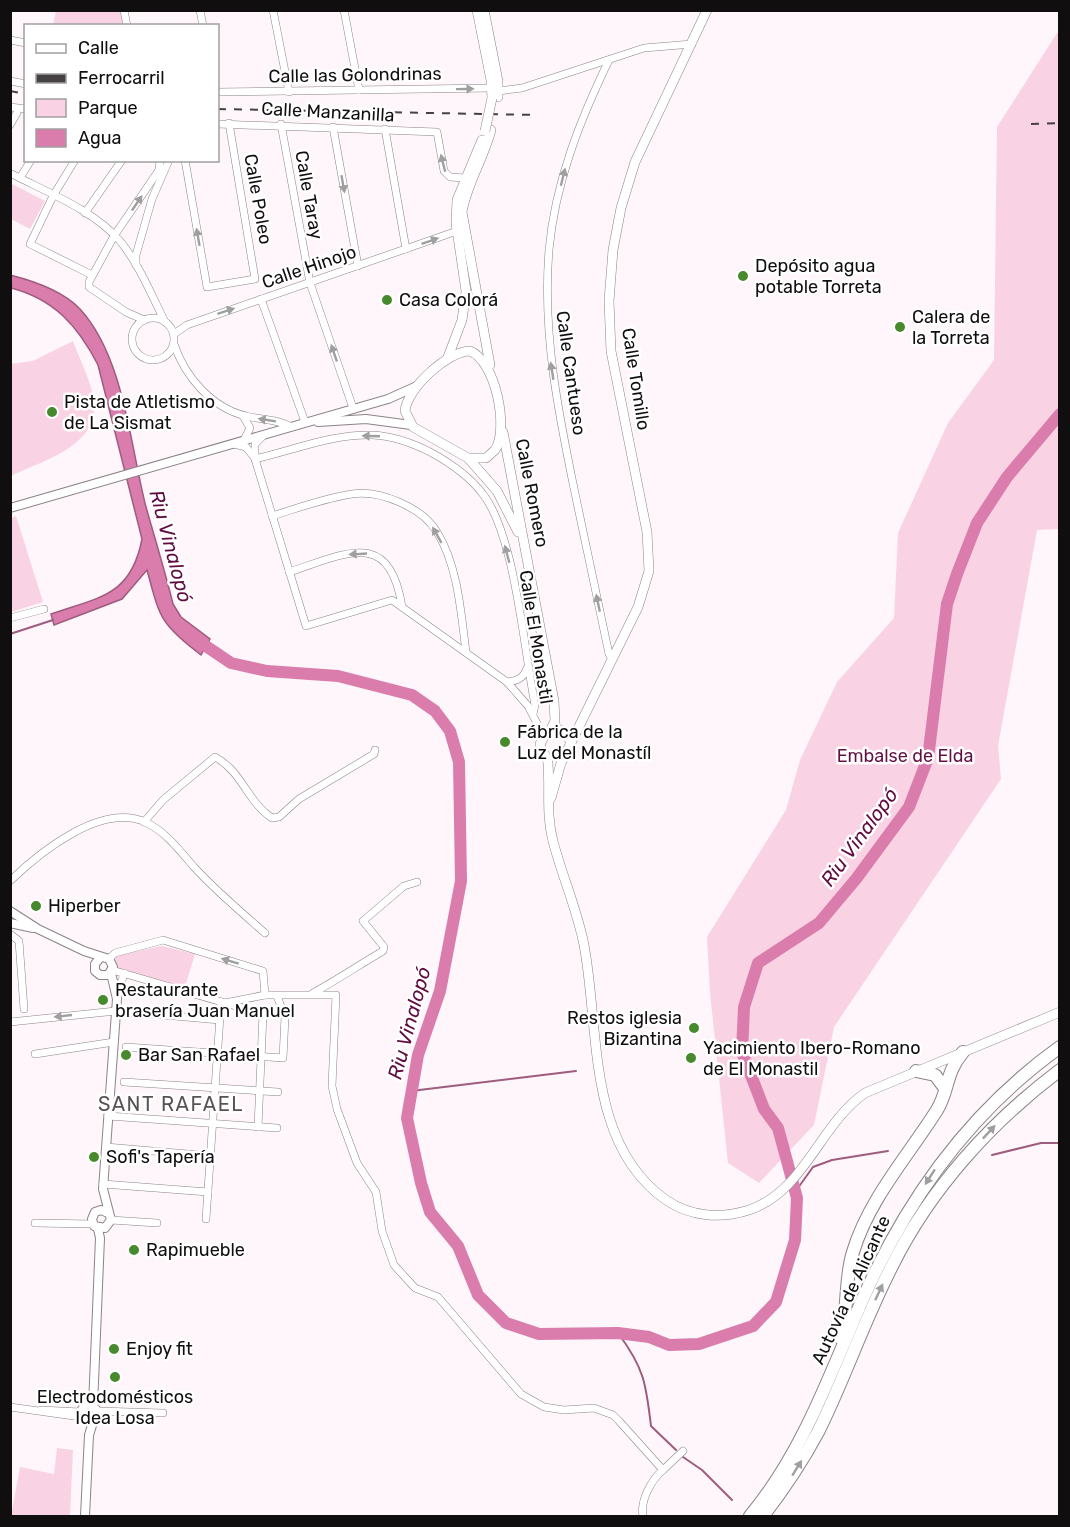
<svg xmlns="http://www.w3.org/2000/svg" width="1070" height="1527" font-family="Rubik,sans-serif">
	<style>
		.green { fill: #f9d2e4 }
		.water { fill: #da7dad; stroke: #9e5c7e; stroke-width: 1.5 }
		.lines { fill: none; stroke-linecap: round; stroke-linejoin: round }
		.stream { stroke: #9e5c7e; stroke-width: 2 }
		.river { stroke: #da7dad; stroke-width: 12 }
		.minor-casing { stroke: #8b8487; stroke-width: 8 }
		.tertiary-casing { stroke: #8b8487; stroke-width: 10 }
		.secondary-casing { stroke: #8b8487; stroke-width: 10 }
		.motorway-casing { stroke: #8b8487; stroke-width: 14 }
		.minor { stroke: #fff; stroke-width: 7 }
		.tertiary { stroke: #fff; stroke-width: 8 }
		.secondary { stroke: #fff; stroke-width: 9 }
		.motorway { stroke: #fff; stroke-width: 12 }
		.rail { stroke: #464244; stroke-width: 2; stroke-dasharray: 8 8; stroke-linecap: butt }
		.secondary-bridge-casing { stroke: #8b8487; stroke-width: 10; stroke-linecap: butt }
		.secondary-bridge { stroke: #fff; stroke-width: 9 }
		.oneway { fill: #a09f9f }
		.poi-dot { fill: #478a2e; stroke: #fff; stroke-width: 2 }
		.labels { text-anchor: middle; stroke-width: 5; stroke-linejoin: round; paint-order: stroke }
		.street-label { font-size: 18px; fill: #110e0f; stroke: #fff }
		.poi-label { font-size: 18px; fill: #110e0f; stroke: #fff; text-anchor: start }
		.park-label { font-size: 18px; fill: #641044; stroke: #fff }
		.water-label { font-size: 20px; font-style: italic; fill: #610c41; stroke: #fff }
		.neighbourhood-label { font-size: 20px; letter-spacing: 1.5px; fill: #585255; stroke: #fff }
	</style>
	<rect width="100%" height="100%" fill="#fef6fa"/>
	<g class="green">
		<path d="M56 10 121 11 123 25 53 26Z"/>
		<path d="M1059 30V529L1037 530 998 746 1001 779 834 1027 814 1125 759 1183 728 1163 710 993 707 937 786 810 800 760 837 682 894 618 898 533 948 423 994 360 997 127Z"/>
		<path d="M10 183 45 201 30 229 11 219Z"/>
		<path d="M73 341C79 358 93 385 94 402 99 446 42 461 11 476V364L33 361Z"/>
		<path d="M16 516 43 602 11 612V518Z"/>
		<path d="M162 946 195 954 185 987 117 968 114 959 118 955Z"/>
		<path d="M57 1448 73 1450 70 1516H11L20 1467 54 1474Z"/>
	</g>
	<path class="water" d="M10 275C34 281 63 291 80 309 124 357 130 445 146 507 155 539 165 571 173 604L181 617 210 639 201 655C160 624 160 618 147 570L122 599 54 625 51 614C100 597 131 596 142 539L98 365C78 326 54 299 11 288Z"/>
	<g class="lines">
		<g class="stream">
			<path d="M10 634 53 620"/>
			<path d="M411 1091 576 1071"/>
			<path d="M992 1155 1041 1143H1060"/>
			<path d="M795 1192 813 1167 832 1160 888 1151"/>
			<path d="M618 1333C644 1368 646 1383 651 1426L676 1450"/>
			<path d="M683 1457 702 1470 732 1500"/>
		</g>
		<path class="river" d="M194 638 231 663 267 671 338 676 412 695 435 711 450 731 459 762 461 881 440 991 418 1055 407 1118 421 1183 430 1212 458 1246 478 1295 506 1323 539 1334 618 1333 649 1337 669 1345 699 1344 753 1326 776 1302 795 1240 797 1198 778 1128 764 1109 742 1052 744 1007 758 963 819 923 856 879 909 807 928 758 947 604 957 574 977 523 1007 477 1060 414"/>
		<g class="minor-casing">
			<g id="minor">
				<path d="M124 10 127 26"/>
				<path d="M200 10 203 26"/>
				<path d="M273 10 289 92"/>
				<path d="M344 10 359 90"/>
				<path d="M10 40 26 43"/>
				<path d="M609 60C580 120 555 183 549 250 542 335 559 416 576 498 587 550 598 602 609 654L612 659"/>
				<path d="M10 81 26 84"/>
				<path d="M499 91 522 88 644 48 692 44"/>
				<path d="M218 92 492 88"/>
				<path d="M10 107 26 109"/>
				<path d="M218 124 437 132 444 171 450 177 465 178"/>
				<path d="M281 124 310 283 353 408"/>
				<path d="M10 125 17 113"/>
				<path d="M333 127 358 266"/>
				<path d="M385 129 406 249"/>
				<path d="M75 160 53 196 30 244 92 275"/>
				<path d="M185 160 207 287 255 279 229 123"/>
				<path d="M10 173C46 192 94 210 120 241 139 264 152 296 165 322"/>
				<path d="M20 178 31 160"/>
				<path d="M85 213 122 160"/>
				<path d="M136 265V255L152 199 169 160"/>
				<path d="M261 299 305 422"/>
				<circle cx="153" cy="339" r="21"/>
				<path d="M144 320 126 312 89 287V282L114 236 159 170 160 160"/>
				<path d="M174 334 187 325 457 231"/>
				<path d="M174 344C185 377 212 408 246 416 261 420 279 419 291 427"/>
				<path d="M243 416 250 428 244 440"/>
				<path d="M263 436 255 444V459L306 626 392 600 507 682 528 706 543 735"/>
				<path d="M234 444 246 447 254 457"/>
				<path d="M255 459C294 450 332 434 372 435 394 436 413 443 432 453 450 463 469 476 482 493 515 533 524 651 535 705L533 714"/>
				<path d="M272 516C298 508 325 498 352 494 380 490 422 507 437 532 458 566 461 613 466 652"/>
				<path d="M289 572C345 554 390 527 402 607"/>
				<path d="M10 618 44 609"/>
				<path d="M507 682C517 681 524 678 527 668"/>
				<path d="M144 822 163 800 215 757C242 771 248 803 272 818L279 817 299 799 374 754 375 750"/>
				<path d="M10 881C40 852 103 801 147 823 167 833 180 851 194 867 216 891 241 912 265 933"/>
				<path d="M10 934 19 941 24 1009"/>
				<path d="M109 959 115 953 163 940 263 971 265 995"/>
				<path d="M112 970 263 1014 258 1127"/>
				<path d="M313 993C337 980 359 965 383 951L384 947 363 921 404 886 417 882"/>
				<path d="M117 999 124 973"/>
				<path d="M225 1003 265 995H336L332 1086 337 1109 357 1163 376 1192 382 1231 394 1265 415 1288 438 1297 521 1394 544 1407 564 1410 594 1408 613 1415 619 1421 663 1470C651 1480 640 1501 643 1516"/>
				<path d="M129 1012 220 1020"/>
				<path d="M10 1022 116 1011"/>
				<path d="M126 1047 283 1058 285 1017 277 996"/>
				<path d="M35 1054 114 1042"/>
				<path d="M124 1082 278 1092"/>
				<path d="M108 1116 277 1128"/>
				<path d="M106 1147 211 1156"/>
				<path d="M103 1184 208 1192"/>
				<path d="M206 1219 221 1002"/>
				<path d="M111 1220 157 1223"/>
				<path d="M35 1223 93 1224"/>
				<path d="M10 1407 81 1417"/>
				<path d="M41 1410 80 1412"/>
				<path d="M97 1411 163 1413"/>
				<path d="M663 1470 683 1451"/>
			</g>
		</g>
		<g class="tertiary-casing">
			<g id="tertiary">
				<path d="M318 422 366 419 411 425"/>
				<path d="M10 508 388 399 417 386"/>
				<path d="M10 911 38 929 84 951 109 959 113 967 108 975H100L95 971V964L100 958"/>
				<path d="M10 923 33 928"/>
				<path d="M108 1213 101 1210 95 1212 92 1219 94 1226 105 1228 111 1220 103 1189 117 999 111 973"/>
				<path d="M90 1405 96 1409 97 1417 93 1422 82 1419 80 1412 91 1398"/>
				<path d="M93 1406 100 1238 98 1229"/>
				<path d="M85 1516 89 1435 93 1422"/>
			</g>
		</g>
		<g class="secondary-casing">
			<g id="secondary">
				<path d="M477 10 491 80 492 98"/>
				<path d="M484 10 498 81V97"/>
				<path d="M470 351C496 361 509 429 495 450L486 458H468L413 427 405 411C407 388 448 351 470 351Z"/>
				<path d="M448 357 462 320 466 291 456 223 457 200 482 140"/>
				<path d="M490 365 462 212C467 183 484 158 491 130"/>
				<path d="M503 432 554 701 555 721 551 729"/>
				<path d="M468 458 497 491 518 532"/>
				<path d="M571 746 568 734 558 729 546 733 540 744C541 752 548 756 548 764 550 791 546 815 553 841 562 876 577 909 584 945 600 1029 586 1144 666 1200 691 1217 721 1219 749 1210 805 1191 819 1125 865 1093L1060 1012"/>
				<path d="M551 798 561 763 638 607 649 571 647 532 611 351 609 301 613 250 621 208 635 162 707 10"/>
			</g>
		</g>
		<g class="motorway-casing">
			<g id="motorway">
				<path d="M916 1071 935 1075 944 1087"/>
				<path d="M840 1338C849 1310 844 1280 853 1252 869 1199 908 1156 937 1110 949 1091 945 1073 963 1052"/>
				<path d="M750 1516C802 1454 829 1377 861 1303 905 1202 969 1112 1060 1047"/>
				<path d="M763 1516C783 1490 802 1462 818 1432 845 1378 864 1320 892 1266 930 1189 991 1122 1060 1070"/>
			</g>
		</g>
		<use href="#minor" class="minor"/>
		<use href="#tertiary" class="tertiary"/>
		<use href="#secondary" class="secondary"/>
		<use href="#motorway" class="motorway"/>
		<g class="rail">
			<path d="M10 91 26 94"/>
			<path d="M218 109 537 115"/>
			<path d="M1031 124 1060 123"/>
		</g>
		<g class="secondary-bridge-casing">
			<path id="secondary-bridge" d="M485 131 492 98"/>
		</g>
		<use href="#secondary-bridge" class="secondary-bridge"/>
	</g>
	<defs><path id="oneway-solid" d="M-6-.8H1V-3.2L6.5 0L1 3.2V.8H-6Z" transform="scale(1.5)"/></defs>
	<g class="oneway">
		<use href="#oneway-solid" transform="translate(465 89) rotate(-1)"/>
		<use href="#oneway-solid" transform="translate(443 163) rotate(-104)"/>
		<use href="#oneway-solid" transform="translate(563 177) rotate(-76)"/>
		<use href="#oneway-solid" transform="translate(343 184) rotate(80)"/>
		<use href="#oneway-solid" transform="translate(137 203) rotate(-56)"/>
		<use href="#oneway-solid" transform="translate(198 237) rotate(-100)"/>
		<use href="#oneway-solid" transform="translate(430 241) rotate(-19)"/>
		<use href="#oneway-solid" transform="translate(226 311) rotate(-18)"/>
		<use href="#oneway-solid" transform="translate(334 353) rotate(-109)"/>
		<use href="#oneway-solid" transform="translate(552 371) rotate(-99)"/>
		<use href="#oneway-solid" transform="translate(267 420) rotate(-171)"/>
		<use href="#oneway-solid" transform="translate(371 436) rotate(-178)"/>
		<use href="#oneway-solid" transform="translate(437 535) rotate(-120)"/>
		<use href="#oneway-solid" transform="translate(358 554) rotate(177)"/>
		<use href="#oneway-solid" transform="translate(507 554) rotate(-105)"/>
		<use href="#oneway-solid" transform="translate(598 603) rotate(-102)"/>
		<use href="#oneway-solid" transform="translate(230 961) rotate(-163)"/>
		<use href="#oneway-solid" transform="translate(63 1016) rotate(174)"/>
		<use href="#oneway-solid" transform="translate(989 1132) rotate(-47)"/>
		<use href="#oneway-solid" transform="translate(930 1177) rotate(123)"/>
		<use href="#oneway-solid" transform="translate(879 1292) rotate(-65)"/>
		<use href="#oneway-solid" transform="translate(797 1468) rotate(-58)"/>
	</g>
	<g class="poi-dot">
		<circle cx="743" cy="276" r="6"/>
		<circle cx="387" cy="300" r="6"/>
		<circle cx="900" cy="327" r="6"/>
		<circle cx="52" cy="412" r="6"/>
		<circle cx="505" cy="742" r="6"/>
		<circle cx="36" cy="906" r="6"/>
		<circle cx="103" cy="1000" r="6"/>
		<circle cx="694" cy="1028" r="6"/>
		<circle cx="126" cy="1055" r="6"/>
		<circle cx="691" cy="1058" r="6"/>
		<circle cx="94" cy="1157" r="6"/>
		<circle cx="134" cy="1250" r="6"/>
		<circle cx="114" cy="1349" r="6"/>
		<circle cx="115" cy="1377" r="6"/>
	</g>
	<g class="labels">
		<g class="street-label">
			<text transform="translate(355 75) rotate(-1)" y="6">Calle las Golondrinas</text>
			<text transform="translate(328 112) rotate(3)" y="6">Calle Manzanilla</text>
			<text transform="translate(309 195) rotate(80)" y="6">Calle Taray</text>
			<text transform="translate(258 199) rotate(80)" y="6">Calle Poleo</text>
			<text transform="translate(309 267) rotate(-19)" y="6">Calle Hinojo</text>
			<text transform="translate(571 373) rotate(82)" y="6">Calle Cantueso</text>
			<text transform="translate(636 379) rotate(81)" y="6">Calle Tomillo</text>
			<text transform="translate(532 493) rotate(79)" y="6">Calle Romero</text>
			<text transform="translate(536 637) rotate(81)" y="6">Calle El Monastil</text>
			<text transform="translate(851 1290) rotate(-65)" y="6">Autovía de Alicante</text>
		</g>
		<g class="poi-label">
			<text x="755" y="272">Depósito agua<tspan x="755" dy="21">potable Torreta</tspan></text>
			<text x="399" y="306">Casa Colorá</text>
			<text x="912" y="323">Calera de<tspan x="912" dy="21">la Torreta</tspan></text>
			<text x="64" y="408">Pista de Atletismo<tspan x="64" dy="21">de La Sismat</tspan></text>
			<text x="517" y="738">Fábrica de la<tspan x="517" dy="21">Luz del Monastíl</tspan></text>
			<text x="48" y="912">Hiperber</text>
			<text x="115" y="996">Restaurante<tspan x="115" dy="21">brasería Juan Manuel</tspan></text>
			<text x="682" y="1024" text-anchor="end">Restos iglesia<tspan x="682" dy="21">Bizantina</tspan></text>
			<text x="703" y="1054">Yacimiento Ibero-Romano<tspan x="703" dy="21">de El Monastil</tspan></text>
			<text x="138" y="1061">Bar San Rafael</text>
			<text x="106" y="1163">Sofi's Tapería</text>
			<text x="146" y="1256">Rapimueble</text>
			<text x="126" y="1355">Enjoy fit</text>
			<text x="115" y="1403" text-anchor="middle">Electrodomésticos<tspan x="115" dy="21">Idea Losa</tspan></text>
		</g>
		<g class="park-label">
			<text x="905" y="762">Embalse de Elda</text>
		</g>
		<g class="water-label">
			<text transform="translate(171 546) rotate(75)" y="7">Riu Vinalopó</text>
			<text transform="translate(859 837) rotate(-54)" y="7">Riu Vinalopó</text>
			<text transform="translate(409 1023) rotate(-75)" y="7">Riu Vinalopó</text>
		</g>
		<g class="neighbourhood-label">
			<text x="171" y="1111">SANT RAFAEL</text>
		</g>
	</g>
	<rect width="1070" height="1527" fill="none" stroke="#110e0f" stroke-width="24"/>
	<rect x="24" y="24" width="195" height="138" fill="#ffffff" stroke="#a09f9f" stroke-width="1.5"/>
	<rect x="36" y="44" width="30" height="9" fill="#ffffff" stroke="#a09f9f" stroke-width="1.5"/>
	<text x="78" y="54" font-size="18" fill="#110e0f">Calle</text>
	<rect x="36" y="74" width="30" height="9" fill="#464244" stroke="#a09f9f" stroke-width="1.5"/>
	<text x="78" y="84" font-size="18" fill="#110e0f">Ferrocarril</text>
	<rect x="36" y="99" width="30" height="18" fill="#f9d2e4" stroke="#a09f9f" stroke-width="1.5"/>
	<text x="78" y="114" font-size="18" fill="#110e0f">Parque</text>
	<rect x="36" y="129" width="30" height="18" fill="#da7dad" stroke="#a09f9f" stroke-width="1.5"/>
	<text x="78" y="144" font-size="18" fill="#110e0f">Agua</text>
</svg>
